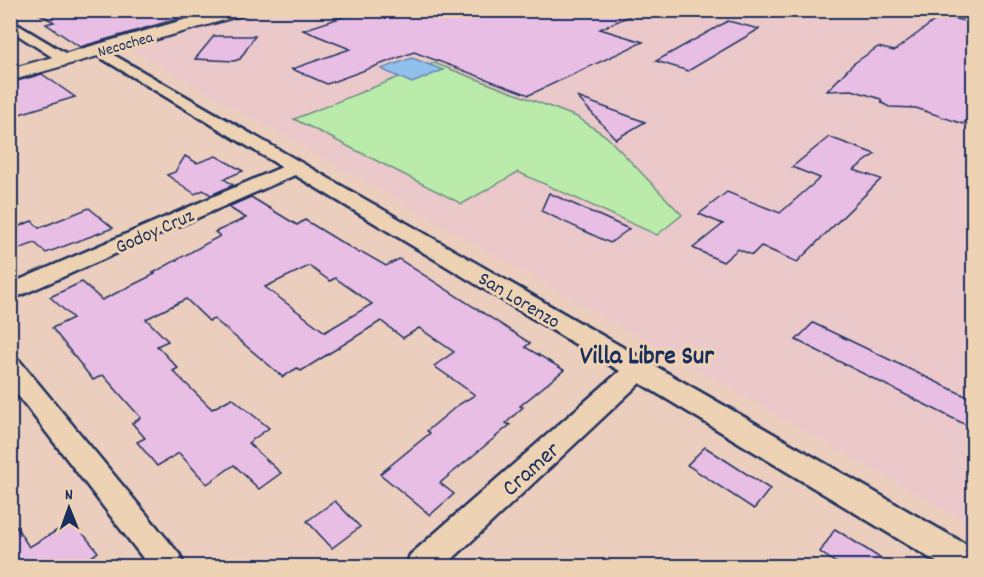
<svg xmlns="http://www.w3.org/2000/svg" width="984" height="577" font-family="Dekko,sans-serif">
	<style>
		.built { fill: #ebc9ca }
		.green { fill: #bbebaa; stroke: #6b8d84; stroke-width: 1.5 }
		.water { fill: #91c0ec; stroke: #6286b3; stroke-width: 1.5 }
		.building { fill: #e8bee5; stroke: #1b2f5e; stroke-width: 1.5; fill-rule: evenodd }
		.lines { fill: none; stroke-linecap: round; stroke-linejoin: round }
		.street-casing { stroke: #1b2f5e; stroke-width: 5 }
		.secondary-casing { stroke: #1b2f5e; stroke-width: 4 }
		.street { fill: #edd2b4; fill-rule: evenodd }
		.secondary { fill: #edd2b4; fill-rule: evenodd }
		.labels { text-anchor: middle; stroke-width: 6; stroke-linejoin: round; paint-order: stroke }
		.far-street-label { font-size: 16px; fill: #1b2f5e; stroke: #edd2b4 }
		.street-label { font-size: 20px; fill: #1b2f5e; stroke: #edd2b4 }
		.near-street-label { font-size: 24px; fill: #1b2f5e; stroke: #edd2b4 }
		.district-label { font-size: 26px; font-weight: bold; fill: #1b2f5e; stroke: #edd2b4 }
	</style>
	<rect width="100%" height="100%" fill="#eccebe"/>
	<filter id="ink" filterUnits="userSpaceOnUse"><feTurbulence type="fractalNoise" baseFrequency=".0167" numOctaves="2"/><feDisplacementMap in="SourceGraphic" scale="12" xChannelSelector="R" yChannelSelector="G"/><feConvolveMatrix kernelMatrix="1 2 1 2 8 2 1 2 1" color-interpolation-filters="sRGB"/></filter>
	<g filter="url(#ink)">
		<path class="built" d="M267 10 973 11V526L130 49Z"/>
		<path class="green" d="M434 63 577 117 606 136 682 215 657 235 518 172 462 204 294 119Z"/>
		<path class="water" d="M412 58 443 70 412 83 381 69Z"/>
		<g class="building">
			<path d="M32 10H179L180 18 80 47 46 24 54 22Z"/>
			<path d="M364 10H643L600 29 643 42 529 95 414 52 327 84 292 69 350 49 303 30Z"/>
			<path d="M941 16 974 23V113L963 124 916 108 889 107 882 103 881 99 852 90 827 91 853 64 878 47 894 51Z"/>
			<path d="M728 21 759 29 688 71 656 61Z"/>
			<path d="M214 36H255L240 59 234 61 195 59Z"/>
			<path d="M42 74 75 97 10 117V83Z"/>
			<path d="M577 97 645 122 616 139Z"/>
			<path d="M829 137 875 154 854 170 881 179 797 262 761 246 752 255 738 249 723 262 693 248 723 224 699 214 727 192 780 213 820 178 792 167Z"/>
			<path d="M185 156 197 163 216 156 243 171 224 179 233 185 211 195 203 190 195 194 167 175 175 172Z"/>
			<path d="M549 193 629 229 610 243 541 211Z"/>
			<path d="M251 197 297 225 305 220 359 253 362 252 386 266 399 259 530 343 525 347 564 370 520 406 523 407 506 423 510 425 440 483 454 494 430 515 380 474 430 433 427 431 458 405 475 395 434 366 454 352 419 328 403 338 381 321 301 371 297 368 283 377 214 319 209 321 186 299 146 319 168 341 157 346 178 368 173 371 212 409 232 398 269 428 248 443 281 473 259 489 234 465 207 484 179 453 157 466 137 442 145 438 132 423 141 418 103 375 93 380 52 328 73 318 50 297 82 282 102 300 155 274 153 273 220 236 215 232 246 218 228 207ZM309 266 330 281 335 278 372 304 325 332 265 287Z"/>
			<path d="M89 208 113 228 46 253 35 243 10 252V230L32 221 39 228Z"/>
			<path d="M813 323 974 400V429L796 340Z"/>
			<path d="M705 447 770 489 754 509 687 465Z"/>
			<path d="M335 501 360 527 332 548 307 521Z"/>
			<path d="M10 517 29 547 73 521 98 552 77 567H65L59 558 46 567H10Z"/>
			<path d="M835 529 894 567H842L820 552Z"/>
		</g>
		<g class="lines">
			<g class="street-casing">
				<g id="street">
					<path d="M10 20 70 56 72 59 65 63 60 62 10 30Z"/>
					<path d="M98 46 974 549V566H943L640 383 445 566H406L410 555 620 371 295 175 10 300V284L282 167 93 53 91 50Z"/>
					<path d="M10 357 19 360 180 555 184 566H149L10 385Z"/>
				</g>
			</g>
			<g class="secondary-casing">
				<path id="secondary" d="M219 10H248L246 14 10 81V69Z"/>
			</g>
			<use href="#street" class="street"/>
			<use href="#secondary" class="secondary"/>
		</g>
	</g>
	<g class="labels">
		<g class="far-street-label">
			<text transform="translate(125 43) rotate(-16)" y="6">Necochea</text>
		</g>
		<g class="street-label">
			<text transform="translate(154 230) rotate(-24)" y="7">Godoy Cruz</text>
			<text transform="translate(520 299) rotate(31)" y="7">San Lorenzo</text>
		</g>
		<g class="near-street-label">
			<text transform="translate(530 468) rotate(-42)" y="8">Cramer</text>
		</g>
		<g class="district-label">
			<text x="647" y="363">Villa Libre Sur</text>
		</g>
	</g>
	<rect width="984" height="577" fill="none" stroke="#edd2b4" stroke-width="36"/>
	<rect x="18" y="18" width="948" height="541" fill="none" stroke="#1b2f5e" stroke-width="2" filter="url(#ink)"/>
	<g transform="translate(69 508) rotate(359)" stroke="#edd2b4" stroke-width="4.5" paint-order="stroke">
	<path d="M0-4.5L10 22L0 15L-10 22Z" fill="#1b2f5e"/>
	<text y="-9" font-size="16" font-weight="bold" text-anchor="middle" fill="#1b2f5e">N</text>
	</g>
</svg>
